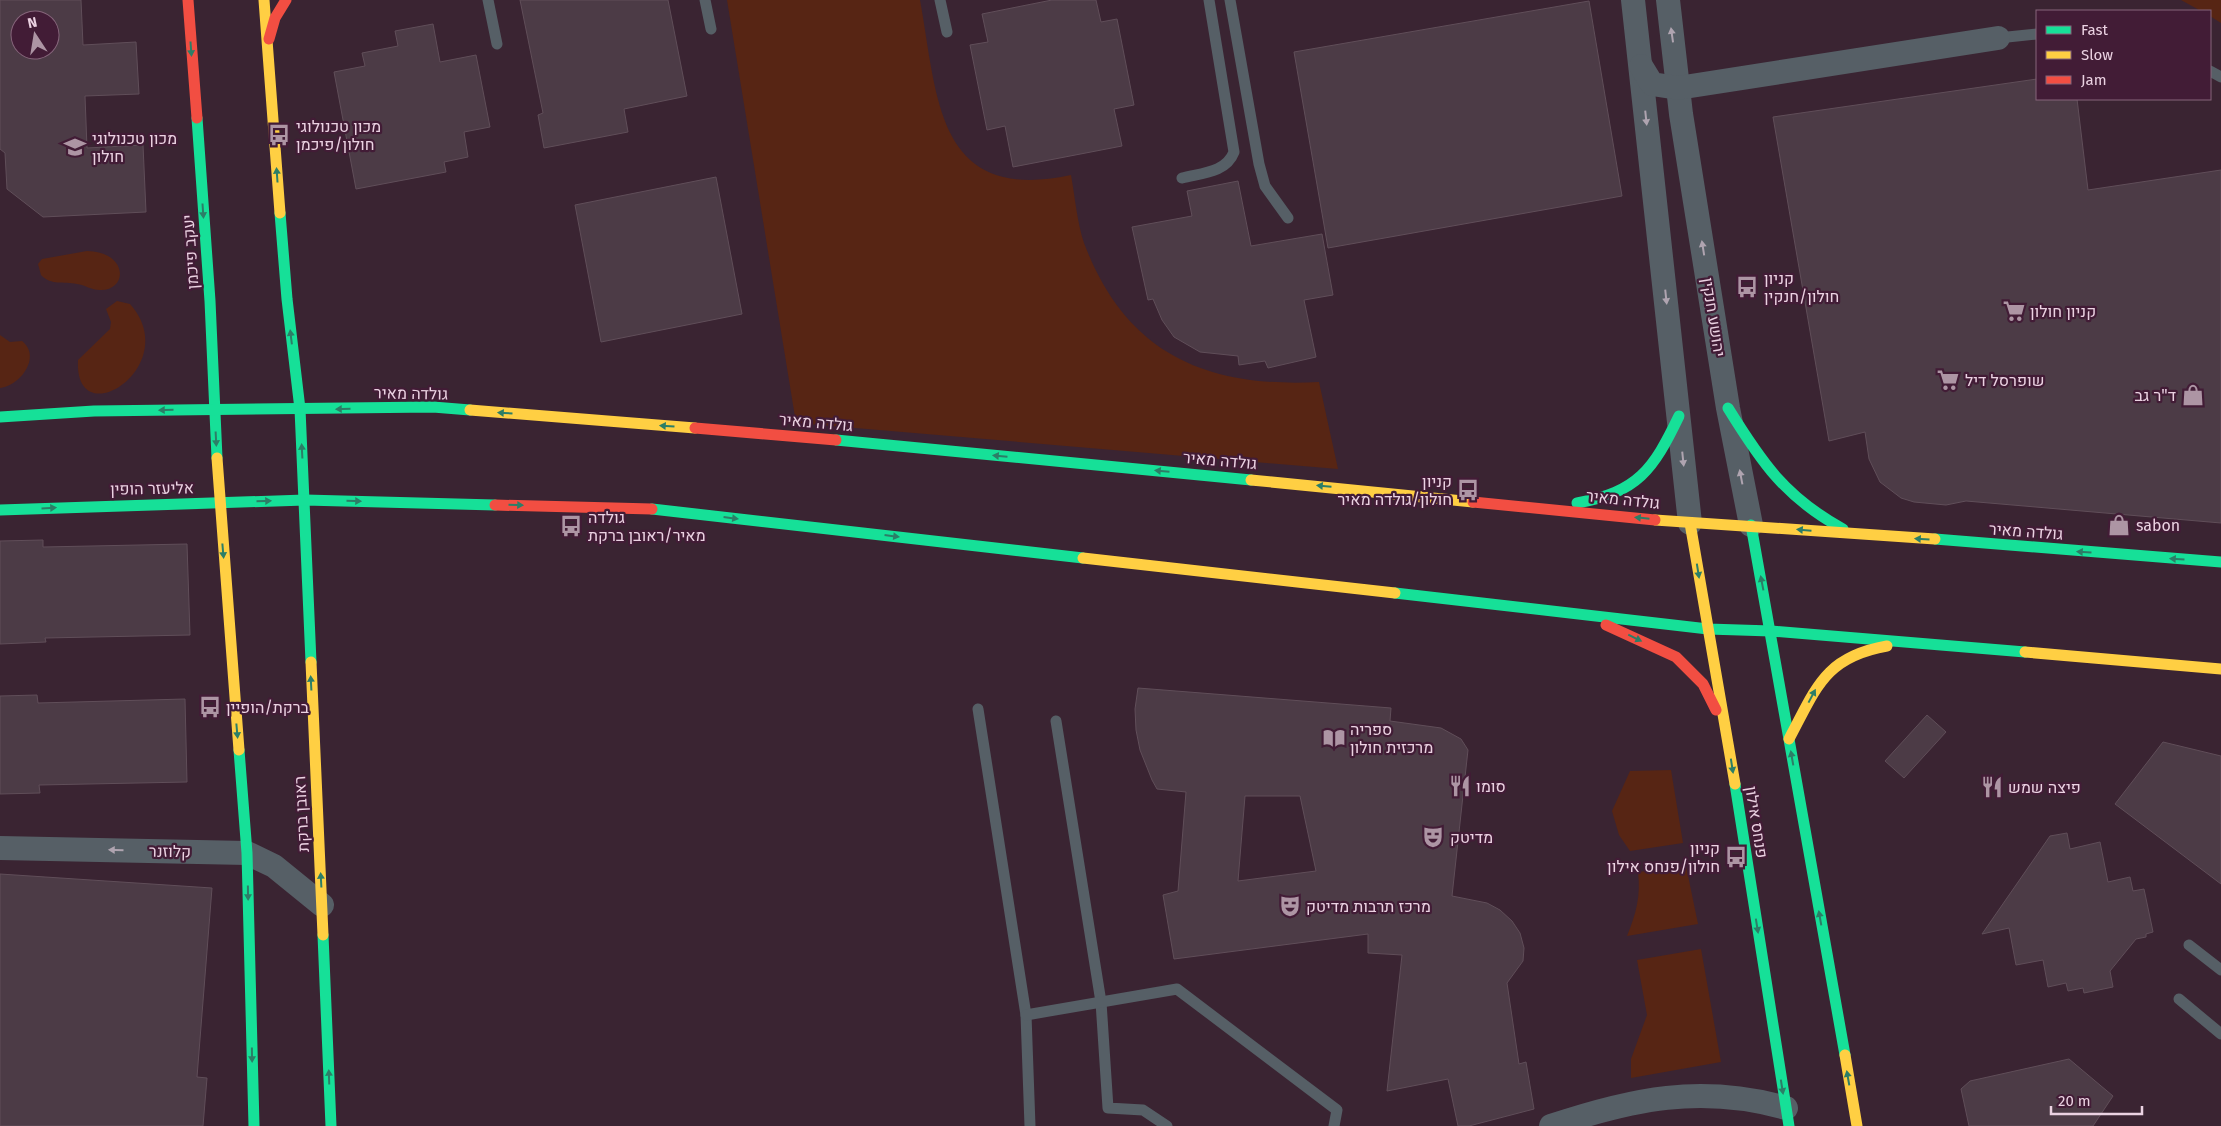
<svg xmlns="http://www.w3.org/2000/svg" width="2221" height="1126" font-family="'Fira Sans',Heebo,sans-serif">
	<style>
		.green { fill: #572514 }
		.building { fill: #4c3b46; stroke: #604e59; fill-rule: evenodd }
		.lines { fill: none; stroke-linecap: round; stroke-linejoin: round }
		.lane { stroke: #565f66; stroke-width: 11 }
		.street { stroke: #565f66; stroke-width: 24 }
		.fast { stroke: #16e098; stroke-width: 11 }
		.slow { stroke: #ffcf43; stroke-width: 11 }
		.jam { stroke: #f24e42; stroke-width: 11 }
		.oneway { fill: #afa4b0 }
		.oneway2 { fill: #2c7e67 }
		.labels { text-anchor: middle; stroke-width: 4.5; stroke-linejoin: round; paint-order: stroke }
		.poi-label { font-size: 16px; fill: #ebd2e2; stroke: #421c36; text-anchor: start }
		.street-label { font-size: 16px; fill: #ebd2e2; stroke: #421c36 }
	</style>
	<rect width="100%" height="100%" fill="#3a2432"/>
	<g class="green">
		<path d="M727 0H920C938 99 936 204 1071 175 1075 197 1077 222 1084 243 1126 354 1206 388 1319 382L1338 469 796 423Z"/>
		<path d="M2181 0H2221V23L2210 16V11H2201Z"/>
		<path d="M87 251C129 252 128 291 100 290 91 290 85 285 77 284 63 281 52 286 41 275L38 264 42 259Z"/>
		<path d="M117 301 130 304C185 366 74 437 78 360L110 329 111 322 106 309Z"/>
		<path d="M0 335 10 342 22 341C42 357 20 386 0 388Z"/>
		<path d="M1671 770 1683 843 1630 851 1619 835 1612 811 1630 771Z"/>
		<path d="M1686 866 1698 924 1627 936C1636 914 1641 896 1638 872Z"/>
		<path d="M1701 949 1721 1062 1631 1078V1059L1647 1015 1637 960Z"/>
	</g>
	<g class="building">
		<path d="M0 0H81L83 45 136 42 139 94 85 96 87 148 143 145 146 212 43 217 7 189 5 153 0 149ZM20 20H50V50H20Z"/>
		<path d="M520 0H668L687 96 624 109 628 132 544 148 538 115 543 113Z"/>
		<path d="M1052 0H1096L1101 22 1117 19 1134 105 1114 109 1122 146 1013 167 1005 126 987 130 970 45 988 42 982 14Z"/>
		<path d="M1589 1 1622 196 1328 248 1294 52Z"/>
		<path d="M433 24 440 62 476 55 490 127 464 132 468 157 444 162 446 172 356 189 334 72 365 66 362 53 398 46 395 31Z"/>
		<path d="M2037 79V99H2077L2088 190 2221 170V523L1966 501 1946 505 1914 502 1901 498 1880 482 1869 459 1865 432 1829 441 1773 117Z"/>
		<path d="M716 177 742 314 601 342 575 205Z"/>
		<path d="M1238 181 1251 246 1322 234 1333 295 1304 300 1316 357 1268 368 1265 361 1239 365 1238 356 1200 352 1174 337 1162 320 1153 299 1148 300 1132 227 1192 216 1187 191Z"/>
		<path d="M43 540V547L187 544 190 635 45 638 46 642 0 644V541Z"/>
		<path d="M1138 688 1391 708 1390 721 1441 728 1461 739 1468 750 1452 896 1487 903 1500 910 1512 921 1520 933 1524 948 1523 961 1507 983 1519 1064 1526 1062 1534 1109 1469 1126H1458L1448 1079 1387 1091 1402 955 1368 953V934L1174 959 1163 895 1178 891 1186 792 1157 789 1152 780 1140 750 1136 730 1135 709ZM1245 796H1300L1316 871 1238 881Z"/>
		<path d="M37 695 38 703 185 699 187 782 39 785 40 793 0 794V696Z"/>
		<path d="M1927 715 1946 732 1904 778 1885 761Z"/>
		<path d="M2163 742 2221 756V884L2115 804Z"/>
		<path d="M2067 833 2070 849 2100 842 2108 882 2130 877 2133 891 2144 889 2152 927 2153 932 2146 934V937L2136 939 2110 971 2113 987 2084 993 2083 988 2068 991 2066 983 2048 987 2043 960 2016 965 2009 928 1982 934 2050 836Z"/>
		<path d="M0 874 212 888 197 1077 207 1078 203 1126H0Z"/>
		<path d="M2069 1059 2113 1096 2093 1126H1969L1961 1089 1970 1081Z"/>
	</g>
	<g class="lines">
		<g class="lane">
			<path d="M488 0 497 44"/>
			<path d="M705 0 711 29"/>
			<path d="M940 0 947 32"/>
			<path d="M1230 0 1259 164 1265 186 1288 218"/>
			<path d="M1998 38 2037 34"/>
			<path d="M2210 71 2221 77"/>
			<path d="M1182 178C1201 173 1226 173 1234 152L1209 0"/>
			<path d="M978 709 1026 1015 1030 1126"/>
			<path d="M1056 721 1101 1002 1108 1108 1143 1110 1167 1126"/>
			<path d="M2189 945 2221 970"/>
			<path d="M2179 999 2221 1034"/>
			<path d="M1026 1015 1177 989 1337 1110 1334 1126"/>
		</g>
		<g class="street">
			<path d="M1633 0 1690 523"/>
			<path d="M1668 0 1681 114 1728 408 1751 525"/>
			<path d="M1641 66 1652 84 1678 88 1998 38"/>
			<path d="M0 848 247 853 274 866 322 905"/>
			<path d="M1551 1126C1632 1099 1701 1084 1786 1108"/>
		</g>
		<g class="fast">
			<path d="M197 118 210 301 217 458"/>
			<path d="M280 213 287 299 300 409 311 662"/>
			<path d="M1728 408C1762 463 1785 497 1843 529"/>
			<path d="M0 417 94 411 433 407 470 410"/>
			<path d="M836 440 1251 480"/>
			<path d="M1577 503C1638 492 1653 470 1679 416"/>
			<path d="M652 509 1083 558"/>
			<path d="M0 510 305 500 495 505"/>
			<path d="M1751 525 1845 1055"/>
			<path d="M1935 539 2221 562"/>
			<path d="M1395 593 1708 629 1771 631 2025 652"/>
			<path d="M239 750 247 853 254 1126"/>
			<path d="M1735 784 1789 1126"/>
			<path d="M323 935 331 1126"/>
		</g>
		<g class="slow">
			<path d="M264 0 280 213"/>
			<path d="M470 410 695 428"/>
			<path d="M217 458 239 750"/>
			<path d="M1251 480 1473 502"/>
			<path d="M1655 520 1935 539"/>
			<path d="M1690 523 1735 784"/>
			<path d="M1083 558 1395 593"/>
			<path d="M2025 652 2221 669"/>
			<path d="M311 662 323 935"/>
			<path d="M1789 739C1816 689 1824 657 1887 646"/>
			<path d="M1845 1055 1857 1126"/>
		</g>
		<g class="jam">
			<path d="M188 0 197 118"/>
			<path d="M269 39 275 18 286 0"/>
			<path d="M695 428 836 440"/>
			<path d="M1473 502 1655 520"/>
			<path d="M495 505 652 509"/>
			<path d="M1606 625 1676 657 1703 684 1716 710"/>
		</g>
	</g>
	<defs><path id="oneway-solid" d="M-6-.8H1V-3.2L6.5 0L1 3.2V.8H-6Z" transform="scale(1.25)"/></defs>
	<g class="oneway">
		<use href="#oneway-solid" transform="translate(1672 35) rotate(-98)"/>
		<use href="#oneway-solid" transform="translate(1646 118) rotate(84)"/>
		<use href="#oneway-solid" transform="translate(1703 248) rotate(-99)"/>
		<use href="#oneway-solid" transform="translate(1666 297) rotate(84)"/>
		<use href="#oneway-solid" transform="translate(1683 459) rotate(84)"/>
		<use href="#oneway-solid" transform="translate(1741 477) rotate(-101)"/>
		<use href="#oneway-solid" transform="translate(116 850) rotate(-179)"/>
	</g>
	<g class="oneway2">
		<use href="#oneway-solid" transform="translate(191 49) rotate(86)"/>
		<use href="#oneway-solid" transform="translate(277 175) rotate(-94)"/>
		<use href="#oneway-solid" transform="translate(203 211) rotate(86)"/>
		<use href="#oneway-solid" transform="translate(291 337) rotate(-97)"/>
		<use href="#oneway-solid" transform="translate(343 409) rotate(179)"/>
		<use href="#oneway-solid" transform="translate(166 410) rotate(179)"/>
		<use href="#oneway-solid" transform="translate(505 413) rotate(-176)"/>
		<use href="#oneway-solid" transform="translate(667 426) rotate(-176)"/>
		<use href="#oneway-solid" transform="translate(216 439) rotate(87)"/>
		<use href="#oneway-solid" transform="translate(302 451) rotate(-93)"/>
		<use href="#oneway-solid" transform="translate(1000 456) rotate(-175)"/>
		<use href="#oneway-solid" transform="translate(1162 471) rotate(-175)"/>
		<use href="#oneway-solid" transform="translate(1324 486) rotate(-175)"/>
		<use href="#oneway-solid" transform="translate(264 501) rotate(-2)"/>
		<use href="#oneway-solid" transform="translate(354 501) rotate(1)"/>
		<use href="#oneway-solid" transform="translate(516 505) rotate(2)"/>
		<use href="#oneway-solid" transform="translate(49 508) rotate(-3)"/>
		<use href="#oneway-solid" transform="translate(731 518) rotate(7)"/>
		<use href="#oneway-solid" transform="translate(1642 518) rotate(-174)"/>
		<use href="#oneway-solid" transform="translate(1804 530) rotate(-175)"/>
		<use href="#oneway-solid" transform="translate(892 536) rotate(7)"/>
		<use href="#oneway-solid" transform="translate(1922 539) rotate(-176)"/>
		<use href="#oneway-solid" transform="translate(223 551) rotate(85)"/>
		<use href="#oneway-solid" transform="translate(2084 552) rotate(-176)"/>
		<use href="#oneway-solid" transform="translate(2177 559) rotate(-176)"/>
		<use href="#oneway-solid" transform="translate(1698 571) rotate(81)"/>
		<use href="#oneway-solid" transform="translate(1762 583) rotate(-101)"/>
		<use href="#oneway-solid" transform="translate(1635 638) rotate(26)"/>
		<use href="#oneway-solid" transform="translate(311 683) rotate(-93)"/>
		<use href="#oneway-solid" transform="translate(1812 696) rotate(-62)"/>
		<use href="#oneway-solid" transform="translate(237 731) rotate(85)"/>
		<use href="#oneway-solid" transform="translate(1792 758) rotate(-100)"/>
		<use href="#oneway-solid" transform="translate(1732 766) rotate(81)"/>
		<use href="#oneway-solid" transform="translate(321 880) rotate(-93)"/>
		<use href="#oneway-solid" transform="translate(248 893) rotate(89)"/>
		<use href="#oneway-solid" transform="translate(1820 918) rotate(-100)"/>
		<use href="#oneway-solid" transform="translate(1757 926) rotate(81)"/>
		<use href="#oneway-solid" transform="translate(252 1055) rotate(89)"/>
		<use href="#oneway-solid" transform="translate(329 1077) rotate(-92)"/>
		<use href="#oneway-solid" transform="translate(1848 1078) rotate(-100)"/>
		<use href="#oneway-solid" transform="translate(1782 1087) rotate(81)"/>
	</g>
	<defs>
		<g id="bus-bare" transform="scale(1.725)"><path d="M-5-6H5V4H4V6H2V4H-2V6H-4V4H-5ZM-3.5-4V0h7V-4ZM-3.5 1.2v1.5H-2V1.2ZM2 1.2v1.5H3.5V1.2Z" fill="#ad95a4" stroke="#421c36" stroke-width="2.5" paint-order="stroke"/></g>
		<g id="university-bare" transform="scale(1.725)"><path d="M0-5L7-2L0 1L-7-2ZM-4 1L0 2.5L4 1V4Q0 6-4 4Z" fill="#ad95a4" stroke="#421c36" stroke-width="2.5" paint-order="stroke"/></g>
		<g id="supermarket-bare" transform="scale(1.725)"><path d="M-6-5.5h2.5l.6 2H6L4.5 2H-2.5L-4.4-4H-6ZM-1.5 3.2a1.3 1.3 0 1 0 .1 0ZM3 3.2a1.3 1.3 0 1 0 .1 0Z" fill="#ad95a4" stroke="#421c36" stroke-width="2.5" paint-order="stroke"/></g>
		<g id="shop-bare" transform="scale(1.725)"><path d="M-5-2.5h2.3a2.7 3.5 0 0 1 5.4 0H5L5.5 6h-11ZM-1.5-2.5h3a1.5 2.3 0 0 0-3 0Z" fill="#ad95a4" stroke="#421c36" stroke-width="2.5" paint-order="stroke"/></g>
		<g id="library-bare" transform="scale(1.725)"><path d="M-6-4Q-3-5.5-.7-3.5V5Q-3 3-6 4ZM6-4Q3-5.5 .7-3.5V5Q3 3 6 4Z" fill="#ad95a4" stroke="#421c36" stroke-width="2.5" paint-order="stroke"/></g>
		<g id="restaurant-bare" transform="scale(1.725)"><path d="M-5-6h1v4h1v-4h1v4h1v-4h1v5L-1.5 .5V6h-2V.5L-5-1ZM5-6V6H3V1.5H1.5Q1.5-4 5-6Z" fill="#ad95a4" stroke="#421c36" stroke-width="2.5" paint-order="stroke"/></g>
		<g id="theatre-bare" transform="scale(1.725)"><path d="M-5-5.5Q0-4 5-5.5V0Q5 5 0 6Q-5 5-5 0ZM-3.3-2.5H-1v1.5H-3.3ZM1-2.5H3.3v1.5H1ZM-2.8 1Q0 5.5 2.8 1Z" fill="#ad95a4" stroke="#421c36" stroke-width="2.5" paint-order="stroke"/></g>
	</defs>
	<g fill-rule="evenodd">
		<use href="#bus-bare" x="279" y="135"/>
		<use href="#university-bare" x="75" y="147"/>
		<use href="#bus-bare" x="1747" y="287"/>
		<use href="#supermarket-bare" x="2014" y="311"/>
		<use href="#supermarket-bare" x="1948" y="380"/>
		<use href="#shop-bare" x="2193" y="395"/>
		<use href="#bus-bare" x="1468" y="490"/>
		<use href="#shop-bare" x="2119" y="525"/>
		<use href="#bus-bare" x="571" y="526"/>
		<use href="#bus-bare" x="210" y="707"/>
		<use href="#library-bare" x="1334" y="738"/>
		<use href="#restaurant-bare" x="1460" y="786"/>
		<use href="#restaurant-bare" x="1992" y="787"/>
		<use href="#theatre-bare" x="1433" y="837"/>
		<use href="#bus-bare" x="1736" y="857"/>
		<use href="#theatre-bare" x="1290" y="906"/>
	</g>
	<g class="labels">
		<g class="poi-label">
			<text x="296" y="132">מכון טכנולוגי<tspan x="296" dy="18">חולון/פיכמן</tspan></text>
			<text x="92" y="144">מכון טכנולוגי<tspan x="92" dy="18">חולון</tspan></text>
			<text x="1764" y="284">קניון<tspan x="1764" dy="18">חולון/חנקין</tspan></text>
			<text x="2030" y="317">קניון חולון</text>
			<text x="1965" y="386">שופרסל דיל</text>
			<text x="2176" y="401" text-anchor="end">ד"ר גב</text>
			<text x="1452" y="487" text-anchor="end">קניון<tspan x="1452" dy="18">חולון/גולדה מאיר</tspan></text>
			<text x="588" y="523">גולדה<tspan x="588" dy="18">מאיר/ראובן ברקת</tspan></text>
			<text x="2136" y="531">sabon</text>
			<text x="226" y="713">ברקת/הופיין</text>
			<text x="1350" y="735">ספריה<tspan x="1350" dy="18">מרכזית חולון</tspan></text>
			<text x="1476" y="792">סומו</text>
			<text x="2008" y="793">פיצה שמש</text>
			<text x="1450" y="843">מדיטק</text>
			<text x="1720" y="854" text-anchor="end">קניון<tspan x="1720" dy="18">חולון/פנחס אילון</tspan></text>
			<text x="1306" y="912">מרכז תרבות מדיטק</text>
		</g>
		<g class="street-label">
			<text transform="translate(190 252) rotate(-94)" y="6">יעקב פיכמן</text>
			<text transform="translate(1714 317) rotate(81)" y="6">יהושע חנקין</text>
			<text transform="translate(411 393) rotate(1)" y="6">גולדה מאיר</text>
			<text transform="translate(816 422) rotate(5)" y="6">גולדה מאיר</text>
			<text transform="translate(1220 460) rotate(5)" y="6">גולדה מאיר</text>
			<text transform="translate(152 488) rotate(-1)" y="6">אליעזר הופין</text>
			<text transform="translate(1623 499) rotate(6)" y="6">גולדה מאיר</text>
			<text transform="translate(2026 531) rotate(4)" y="6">גולדה מאיר</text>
			<text transform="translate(301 814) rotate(-93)" y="6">ראובן ברקת</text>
			<text transform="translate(1757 822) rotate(81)" y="6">פנחס אילון</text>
			<text transform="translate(170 851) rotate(1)" y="6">קלוזנר</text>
		</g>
	</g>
	<rect x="2036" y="10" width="175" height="90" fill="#421c36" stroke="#86657b"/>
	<rect x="2046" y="26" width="25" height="8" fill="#16e098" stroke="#86657b"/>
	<text x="2081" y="35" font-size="15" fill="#ebd2e2">Fast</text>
	<rect x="2046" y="51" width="25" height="8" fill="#ffcf43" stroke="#86657b"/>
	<text x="2081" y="60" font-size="15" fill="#ebd2e2">Slow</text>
	<rect x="2046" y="76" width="25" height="8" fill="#f24e42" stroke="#86657b"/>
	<text x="2081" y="85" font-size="15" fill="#ebd2e2">Jam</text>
	<g transform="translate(35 35) rotate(348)"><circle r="24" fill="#421c36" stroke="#86657b"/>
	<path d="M0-4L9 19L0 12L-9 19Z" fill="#ad95a4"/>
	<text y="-8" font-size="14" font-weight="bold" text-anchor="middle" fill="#ebd2e2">N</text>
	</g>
	<path d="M2051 1106v8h91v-8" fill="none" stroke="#ebd2e2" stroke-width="2.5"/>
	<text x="2058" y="1106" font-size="15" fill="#ebd2e2" stroke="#421c36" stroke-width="4" paint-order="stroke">20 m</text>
</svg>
